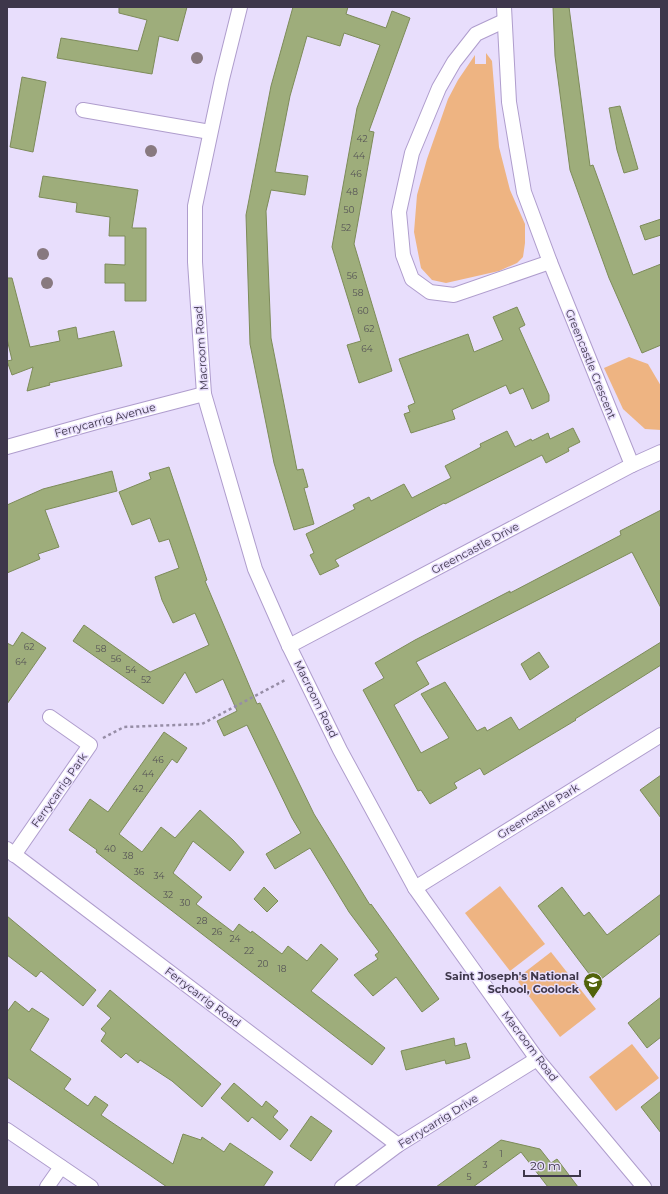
<svg xmlns="http://www.w3.org/2000/svg" width="668" height="1194" font-family="Montserrat,sans-serif">
	<style>
		.green { fill: #eeb482 }
		.building { fill: #9ead7b; stroke: #7d8b59 }
		.lines { fill: none; stroke-linecap: round; stroke-linejoin: round }
		.minor-casing { stroke: #af9dcd; stroke-width: 16 }
		.path { stroke: #968da6; stroke-width: 2.5; stroke-dasharray: 3 3; stroke-linecap: butt }
		.minor { stroke: #fff; stroke-width: 14 }
		.tree { fill: #88797f }
		.labels { text-anchor: middle; stroke-width: 3; stroke-linejoin: round; paint-order: stroke }
		.number-label { font-size: 9px; fill: #565457 }
		.street-label { font-size: 11px; fill: #3e374b; stroke: #e8defc }
		.poi-label { font-size: 11px; font-weight: bold; fill: #3e374b; stroke: #e8defc; text-anchor: end }
	</style>
	<rect width="100%" height="100%" fill="#e8defc"/>
	<g class="green">
		<path d="M486 53 492 61 499 147 510 190 525 224V243L523 257 517 263 499 271 446 283 432 280 421 268 414 232 417 195 427 159 448 99 458 80 475 55V64H486Z"/>
		<path d="M629 357 648 364 661 386V430L645 429 623 409 604 368Z"/>
		<path d="M500 886 545 944 510 971 465 913Z"/>
		<path d="M551 952 596 1009 560 1037 516 979Z"/>
		<path d="M632 1044 659 1078 616 1111 589 1077Z"/>
	</g>
	<g class="building">
		<path d="M119 7H187L178 41 159 36 152 74 57 58 61 38 138 51 147 20 119 13Z"/>
		<path d="M293 7H348L346 14 386 28 392 11 410 18 369 131 374 132 354 244 392 371 359 383 347 345 361 341 332 247 357 108 380 45 344 33 340 46 307 36 290 96 275 172 308 176 305 195 271 190 266 211 271 338 297 470 303 469 308 487 304 488 314 524 294 530 274 463 250 344 246 215 271 86Z"/>
		<path d="M553 7H569L590 166 593 165 633 275 661 264V345L642 353 609 278 570 170 555 56Z"/>
		<path d="M22 77 46 82 33 152 10 147Z"/>
		<path d="M620 106 638 169 624 173 617 150 609 108Z"/>
		<path d="M43 176 138 190 132 228H146V301H125V283H105V264L125 265V236H109L110 217 76 212 77 203 39 197Z"/>
		<path d="M661 219V235L645 240 640 226Z"/>
		<path d="M7 278H12L30 347 60 341 58 331 76 327 78 339 114 331 122 366 49 383 50 385 27 391 33 367 12 375 7 361 12 360 7 339Z"/>
		<path d="M517 307 525 325 519 328 549 395V401L532 409 523 388 510 394 506 385 452 410 455 419 411 433 404 414 410 412 408 406 415 403 399 359 468 334 474 352 503 340 493 317Z"/>
		<path d="M573 428 580 442 568 448 569 451 546 463 542 455 445 504 444 503 335 560 339 566 320 575 310 555 314 553 306 534 355 509 353 505 369 497 371 501 404 484 412 498 451 478 445 466 481 447 480 444 507 431 515 447 531 439 532 441 548 433 550 439Z"/>
		<path d="M169 467 207 580 205 581 257 704 260 703 314 814 370 905 371 904 439 999 422 1012 396 977 373 996 354 975 378 959 375 955 379 952 349 912 310 848 275 869 266 854 301 833 292 818 247 725 224 736 217 721 237 711 223 679 196 693 185 672 163 704 73 641 84 625 150 672 209 645 195 613 173 623 162 600 155 577 179 568 169 539 159 542 150 518 132 525 119 492 151 479 149 473Z"/>
		<path d="M112 471 117 491 45 510 59 547 38 554 40 559 7 573V505L43 489Z"/>
		<path d="M661 510V608L632 552 416 662 429 684 394 705 421 753 449 738 421 694 445 682 477 731 485 727 487 731 511 717 519 730 661 642V665L575 719 576 720 484 775 480 768 454 783 457 788 430 804 421 790 418 791 363 690 384 678 375 663 415 640 510 591V593L621 535 620 531Z"/>
		<path d="M22 632 46 648 7 704V643L13 646Z"/>
		<path d="M539 652 549 667 530 680 521 664Z"/>
		<path d="M164 732 187 748 177 763 172 759 119 834 142 852 161 827 175 838 200 810 233 840 244 852 230 871 193 841 173 873 202 897 196 904 233 932 239 924 251 933 252 931 282 954 288 946 307 961 321 944 338 959 311 991 385 1048 372 1065 154 897 96 852 97 850 69 830 90 799 108 812Z"/>
		<path d="M661 775V818L640 790Z"/>
		<path d="M264 887 278 901 267 912 254 899Z"/>
		<path d="M562 887 584 916 589 912 607 935 661 894V933L596 983 538 906Z"/>
		<path d="M7 916 96 990 83 1006 41 971 36 977 7 955Z"/>
		<path d="M110 990 221 1084 202 1107 172 1081 140 1060 138 1063 126 1053 121 1058 101 1041 106 1033 101 1029 111 1018 97 1006Z"/>
		<path d="M661 997V1037L647 1048 628 1023Z"/>
		<path d="M15 1001 29 1012 32 1008 49 1019 30 1050 71 1079 64 1089 88 1106 95 1096 108 1105 101 1115 173 1164 183 1134 201 1140 202 1137 224 1152 230 1143 273 1172 263 1187H167L7 1077V1012Z"/>
		<path d="M454 1038 455 1046 466 1043 470 1058 446 1064 445 1060 406 1070 401 1051Z"/>
		<path d="M234 1083 262 1107 266 1101 278 1111 273 1117 288 1130 280 1140 252 1117 248 1122 221 1098Z"/>
		<path d="M661 1091V1133L641 1107Z"/>
		<path d="M311 1116 332 1131 311 1161 290 1146Z"/>
		<path d="M501 1140 540 1149 551 1163 557 1159 578 1187H548L521 1152 473 1187H436Z"/>
	</g>
	<g class="lines">
		<g class="minor-casing">
			<g id="minor">
				<path d="M240 7 222 79 195 206V262L204 394 255 569 289 646 340 750 415 888 537 1059 644 1187"/>
				<path d="M504 7 509 102 524 192 550 262 632 465"/>
				<path d="M504 21 476 34 454 62 439 88 412 153 399 212 403 255 412 279 430 292 454 295 550 262"/>
				<path d="M83 110 210 132"/>
				<path d="M7 447 100 421 204 394"/>
				<path d="M289 646 632 465 661 452"/>
				<path d="M7 849 398 1145"/>
				<path d="M14 855 90 745 50 717"/>
				<path d="M415 888 661 735"/>
				<path d="M7 1130 91 1187"/>
				<path d="M47 1187 61 1167"/>
				<path d="M342 1187 398 1145 537 1059"/>
			</g>
		</g>
		<path class="path" d="M103 738 124 727 202 724 287 679"/>
		<use href="#minor" class="minor"/>
	</g>
	<g class="tree">
		<circle cx="197" cy="58" r="6"/>
		<circle cx="151" cy="151" r="6"/>
		<circle cx="43" cy="254" r="6"/>
		<circle cx="47" cy="283" r="6"/>
	</g>
	<defs>
		<g id="school-pin" transform="scale(1)"><path d="M0 17L-7.5 6A9.5 9.5 0 1 1 7.5 6Z" fill="#51630b" stroke="#e8defc"/><path d="M0-5L7-2L0 1L-7-2ZM-4 1L0 2.5L4 1V4Q0 6-4 4Z" fill="#fff"/></g>
	</defs>
	<g fill-rule="evenodd">
		<use href="#school-pin" x="593" y="982"/>
	</g>
	<g class="labels">
		<g class="number-label">
			<text x="362" y="142">42</text>
			<text x="359" y="159">44</text>
			<text x="356" y="177">46</text>
			<text x="352" y="195">48</text>
			<text x="349" y="213">50</text>
			<text x="346" y="231">52</text>
			<text x="352" y="279">56</text>
			<text x="358" y="296">58</text>
			<text x="363" y="314">60</text>
			<text x="369" y="332">62</text>
			<text x="367" y="352">64</text>
			<text x="29" y="650">62</text>
			<text x="101" y="652">58</text>
			<text x="116" y="662">56</text>
			<text x="21" y="665">64</text>
			<text x="131" y="673">54</text>
			<text x="146" y="683">52</text>
			<text x="158" y="763">46</text>
			<text x="148" y="777">44</text>
			<text x="138" y="792">42</text>
			<text x="110" y="852">40</text>
			<text x="128" y="859">38</text>
			<text x="139" y="875">36</text>
			<text x="159" y="879">34</text>
			<text x="168" y="898">32</text>
			<text x="185" y="906">30</text>
			<text x="202" y="924">28</text>
			<text x="217" y="935">26</text>
			<text x="235" y="942">24</text>
			<text x="249" y="954">22</text>
			<text x="263" y="967">20</text>
			<text x="282" y="972">18</text>
			<text x="501" y="1157">1</text>
			<text x="485" y="1168">3</text>
			<text x="469" y="1180">5</text>
		</g>
		<g class="street-label">
			<text transform="translate(201 348) rotate(-94)" y="4">Macroom Road</text>
			<text transform="translate(591 364) rotate(68)" y="4">Greencastle Crescent</text>
			<text transform="translate(105 420) rotate(-15)" y="4">Ferrycarrig Avenue</text>
			<text transform="translate(475 548) rotate(-28)" y="4">Greencastle Drive</text>
			<text transform="translate(316 699) rotate(64)" y="4">Macroom Road</text>
			<text transform="translate(59 790) rotate(-55)" y="4">Ferrycarrig Park</text>
			<text transform="translate(538 811) rotate(-32)" y="4">Greencastle Park</text>
			<text transform="translate(203 997) rotate(37)" y="4">Ferrycarrig Road</text>
			<text transform="translate(530 1046) rotate(53)" y="4">Macroom Road</text>
			<text transform="translate(438 1121) rotate(-32)" y="4">Ferrycarrig Drive</text>
		</g>
		<g class="poi-label">
			<text x="579" y="980">Saint Joseph's National<tspan x="579" dy="13">School, Coolock</tspan></text>
		</g>
	</g>
	<rect width="668" height="1194" fill="none" stroke="#3e374b" stroke-width="16"/>
	<path d="M524 1170v6h56v-6" fill="none" stroke="#3e374b" stroke-width="2"/>
	<text x="530" y="1170" font-size="12" fill="#3e374b" stroke="#e8defc" stroke-width="3" paint-order="stroke">20 m</text>
</svg>
